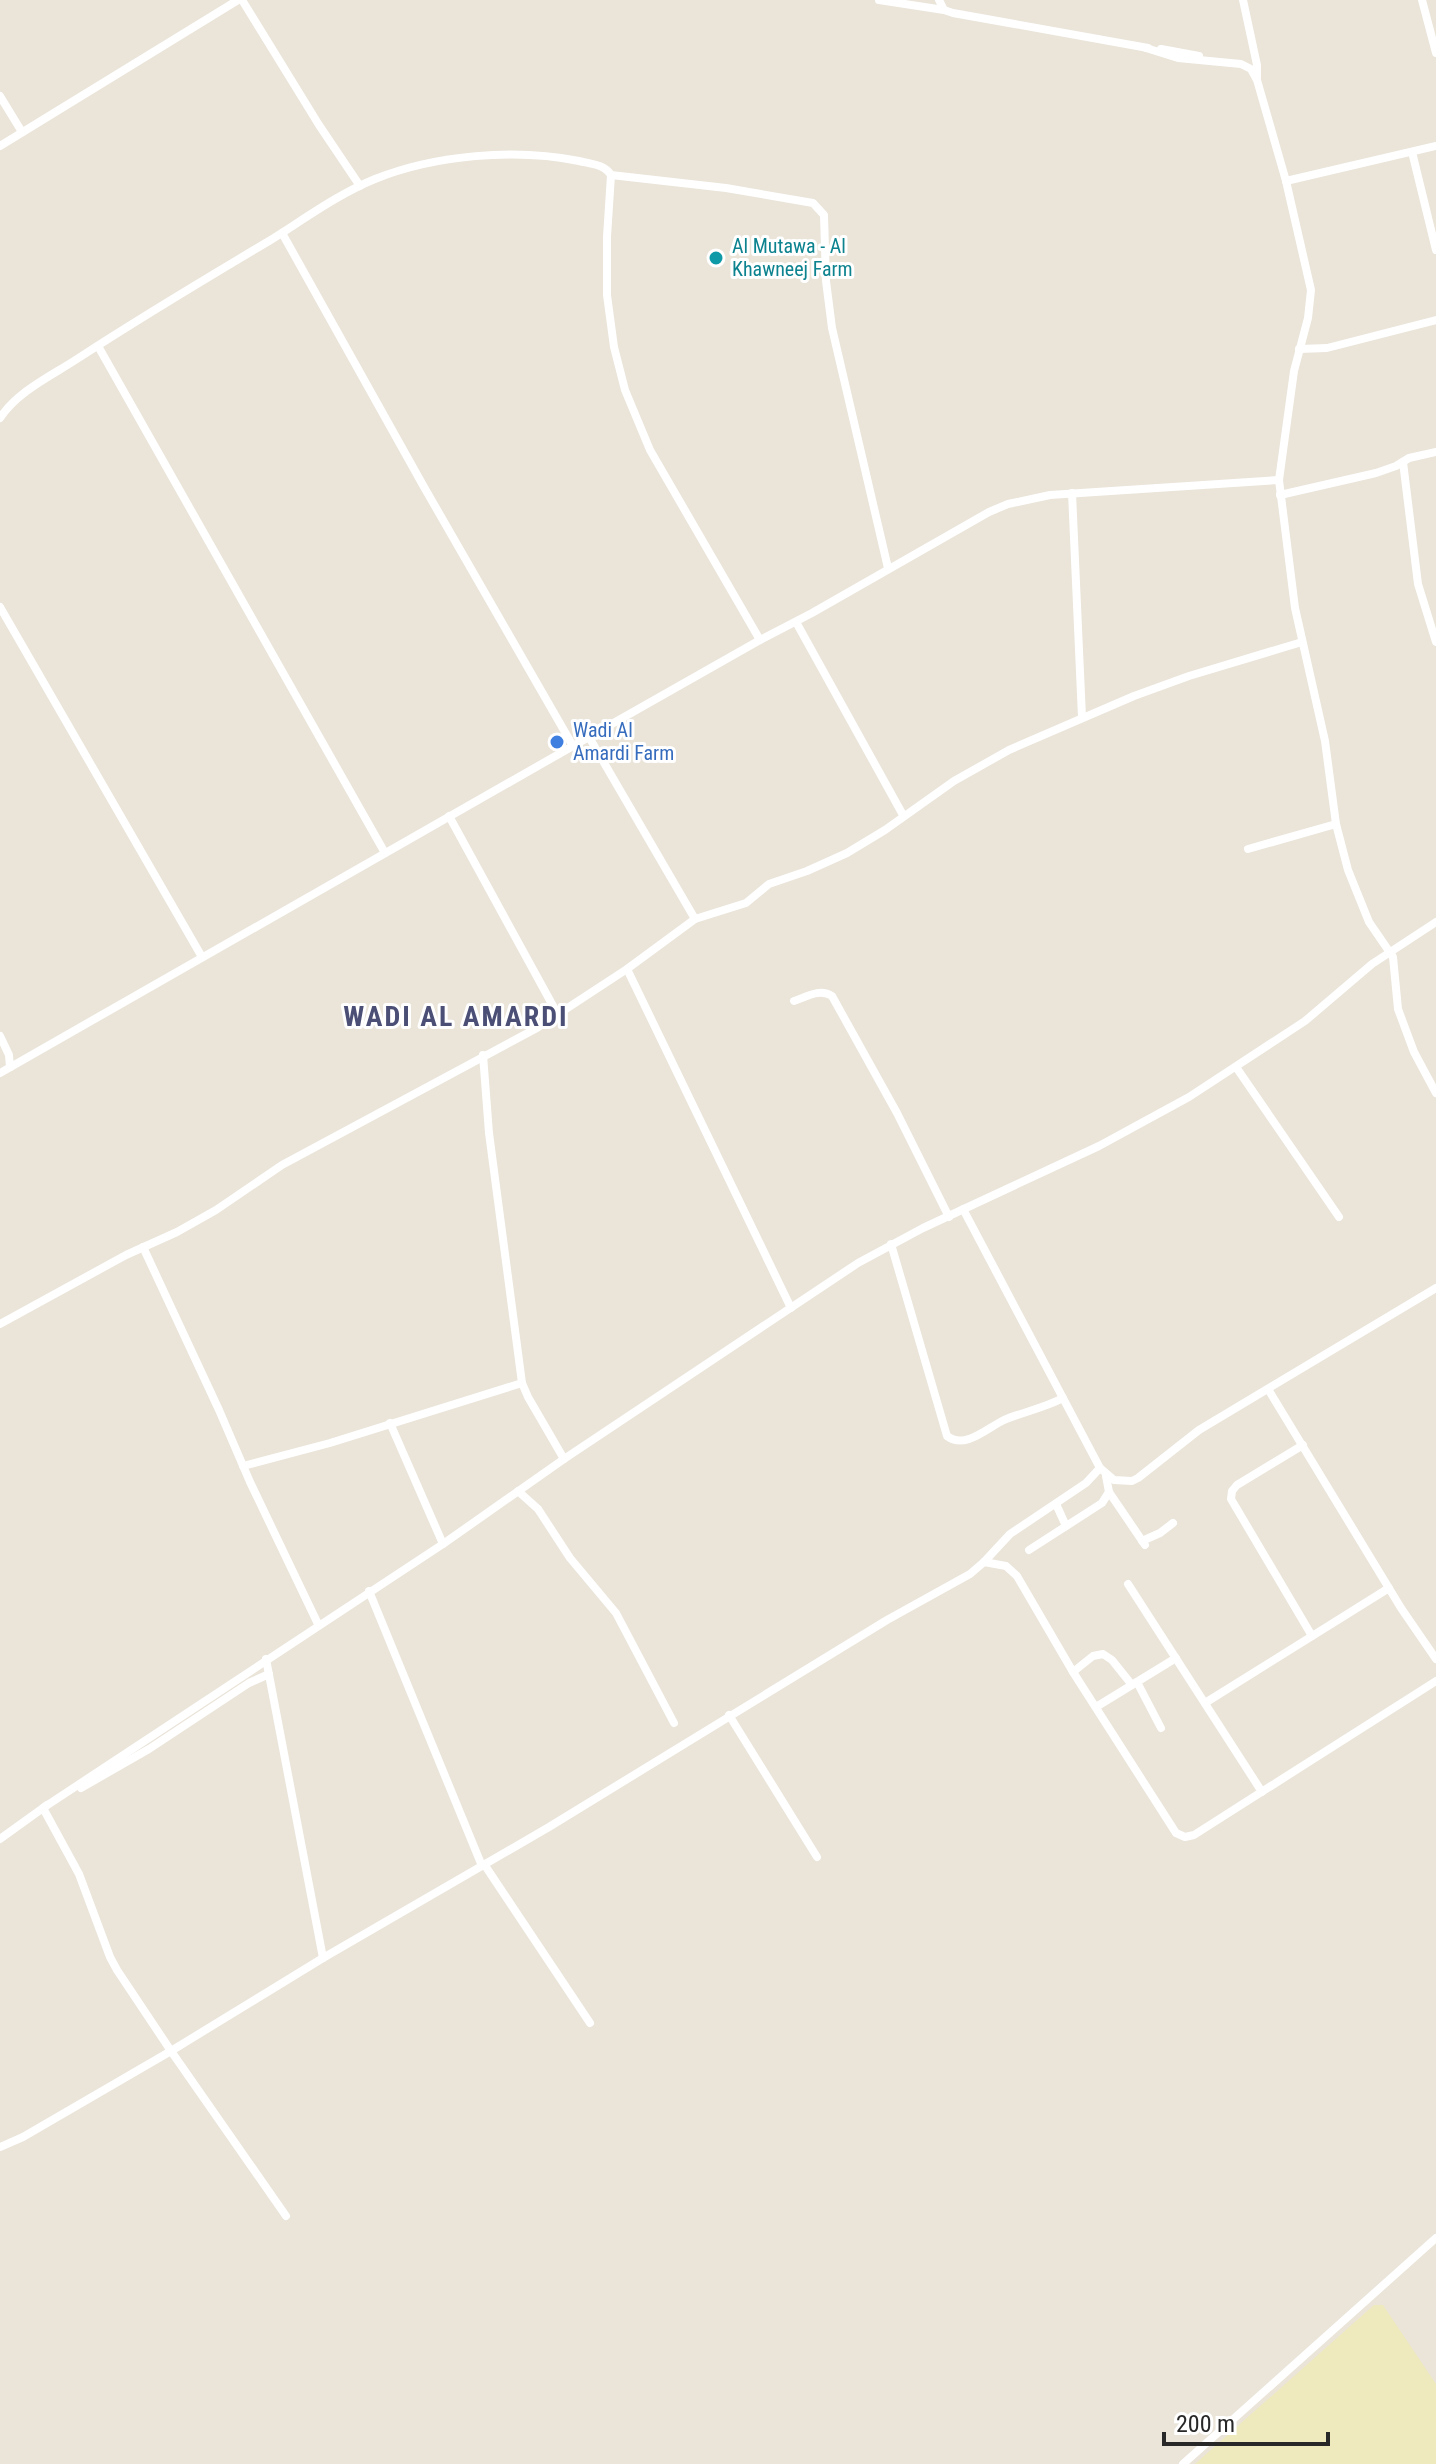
<svg xmlns="http://www.w3.org/2000/svg" width="1436" height="2464" font-family="'Roboto Condensed',sans-serif">
	<style>
		.sand { fill: #eeeabd }
		.lines { fill: none; stroke-linecap: round; stroke-linejoin: round }
		.minor { stroke: #fff; stroke-width: 8 }
		.culture-dot { fill: #0f9aa8; stroke: #fff; stroke-width: 3 }
		.shop-dot { fill: #3f7fe0; stroke: #fff; stroke-width: 3 }
		.labels { text-anchor: middle; stroke-width: 6; stroke-linejoin: round; paint-order: stroke }
		.culture-label { font-size: 20px; fill: #0d838f; stroke: #fff; text-anchor: start }
		.shop-label { font-size: 20px; fill: #366cbe; stroke: #fff; text-anchor: start }
		.district-label { font-size: 28px; font-weight: bold; letter-spacing: 2px; fill: #4b4f76; stroke: #fff }
	</style>
	<rect width="100%" height="100%" fill="#eae4d9"/>
	<path class="sand" d="M1374 2305H1383L1436 2384V2464H1195Z"/>
	<g class="lines">
		<g class="minor">
			<path d="M242 0 319 125 360 186"/>
			<path d="M879 0 944 10"/>
			<path d="M939 0 944 10 953 13 1148 48"/>
			<path d="M1243 0 1257 65V77"/>
			<path d="M1422 0 1436 53"/>
			<path d="M1146 48 1178 58 1241 64 1251 69 1257 80 1286 181 1311 290 1308 318 1294 371 1279 480 1295 608 1325 741 1336 824 1348 870 1369 922 1393 957 1398 1009 1414 1052 1436 1093"/>
			<path d="M1161 49 1199 56"/>
			<path d="M0 96 22 132"/>
			<path d="M0 146 238 0"/>
			<path d="M1412 152 1436 250"/>
			<path d="M611 175 726 188 813 203 824 215 826 281 832 328 888 568"/>
			<path d="M1286 181 1436 146"/>
			<path d="M282 233 424 487 573 746"/>
			<path d="M98 346 385 853"/>
			<path d="M1299 349 1327 348 1436 320"/>
			<path d="M0 418C18 391 51 376 77 359 140 318 205 279 269 241 303 220 338 194 375 179 435 155 515 148 579 161 591 164 604 164 611 175L607 237V295L614 347 625 390 650 450 760 640"/>
			<path d="M1403 462 1418 584 1436 642"/>
			<path d="M1072 493 1082 717"/>
			<path d="M1280 495 1376 473 1396 466 1409 458 1436 452"/>
			<path d="M0 607 202 957"/>
			<path d="M796 622 903 815"/>
			<path d="M589 737 695 919"/>
			<path d="M449 816 558 1015"/>
			<path d="M1248 849 1336 824"/>
			<path d="M627 969 791 1308"/>
			<path d="M794 1001C806 997 820 988 832 996L897 1113 949 1217"/>
			<path d="M0 1036 9 1055 10 1067"/>
			<path d="M483 1055 489 1133 522 1383 528 1397 564 1459"/>
			<path d="M1236 1067 1339 1217"/>
			<path d="M0 1073 573 746 760 640 812 613 989 512 1008 504 1050 495 1279 480"/>
			<path d="M963 1209 1100 1468 1114 1480 1132 1481 1138 1478 1199 1430 1436 1288"/>
			<path d="M891 1244 947 1436C965 1450 987 1428 1004 1420 1023 1412 1044 1408 1063 1398"/>
			<path d="M143 1247 219 1410 250 1482 318 1624"/>
			<path d="M0 1324 126 1255 177 1232 216 1210 282 1165 537 1028 627 969 695 919 746 903 769 884 807 871 847 853 885 830 954 781 1009 750 1134 696 1189 676 1302 642"/>
			<path d="M1268 1389 1401 1608 1436 1659"/>
			<path d="M390 1423 443 1544"/>
			<path d="M1303 1445 1237 1485 1232 1491 1231 1499 1312 1636"/>
			<path d="M243 1466 330 1443 522 1383"/>
			<path d="M518 1491 538 1509 570 1558 616 1613 674 1723"/>
			<path d="M1109 1492 1145 1545"/>
			<path d="M1056 1504 1066 1526"/>
			<path d="M1142 1541 1160 1533 1173 1523"/>
			<path d="M1029 1550 1102 1503 1109 1492 1106 1476"/>
			<path d="M984 1562 1006 1566 1017 1576 1073 1672 1176 1833 1185 1837 1194 1835 1436 1681"/>
			<path d="M1128 1584 1262 1792"/>
			<path d="M369 1591 482 1866"/>
			<path d="M266 1659 323 1958"/>
			<path d="M1073 1672 1093 1656 1103 1654 1112 1660 1132 1685"/>
			<path d="M1137 1682 1161 1728"/>
			<path d="M1205 1703 1389 1588"/>
			<path d="M1096 1707 1176 1658"/>
			<path d="M729 1715 817 1857"/>
			<path d="M81 1788 149 1749 249 1683 269 1674"/>
			<path d="M47 1805 43 1808 79 1874 110 1957 117 1970 171 2051 286 2216"/>
			<path d="M0 1839 43 1808 443 1544 564 1459 858 1263 923 1228 1099 1146 1189 1097 1305 1021 1372 964 1436 922"/>
			<path d="M484 1864 590 2023"/>
			<path d="M0 2147 23 2137 171 2051 323 1958 549 1827 887 1620 970 1574 984 1562 1010 1534 1086 1483 1100 1468"/>
			<path d="M1183 2464 1436 2238"/>
		</g>
	</g>
	<circle class="culture-dot" cx="716" cy="258" r="8"/>
	<circle class="shop-dot" cx="557" cy="742" r="8"/>
	<g class="labels">
		<g class="culture-label">
			<text x="732" y="253">Al Mutawa - Al<tspan x="732" dy="23">Khawneej Farm</tspan></text>
		</g>
		<g class="shop-label">
			<text x="573" y="737">Wadi Al<tspan x="573" dy="23">Amardi Farm</tspan></text>
		</g>
		<g class="district-label">
			<text x="456" y="1026">WADI AL AMARDI</text>
		</g>
	</g>
	<path d="M1164 2432v12h164v-12" fill="none" stroke="#282828" stroke-width="4"/>
	<text x="1176" y="2432" font-size="24" fill="#282828" stroke="#ffffff" stroke-width="6" paint-order="stroke">200 m</text>
</svg>
